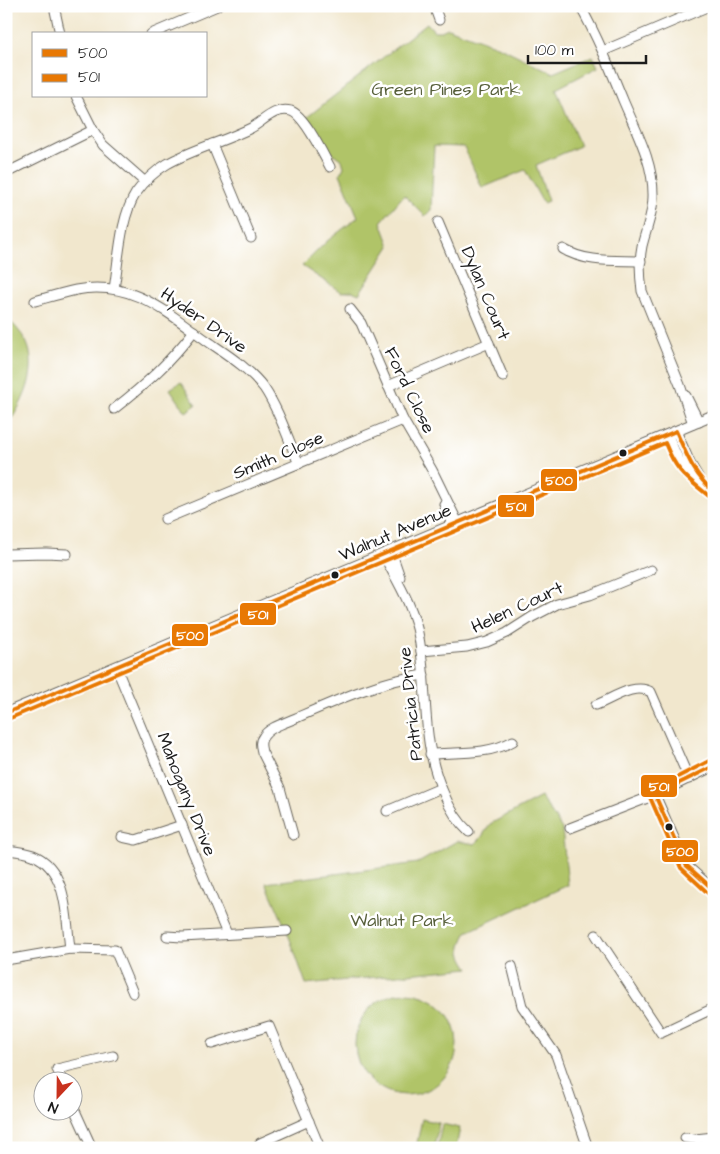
<svg xmlns="http://www.w3.org/2000/svg" width="720" height="1154" font-family="'Architects Daughter',sans-serif">
	<style>
		.green { fill: #b0c468; stroke: #667042 }
		.lines { fill: none; stroke-linecap: round; stroke-linejoin: round }
		.minor-casing { stroke: #67635a; stroke-width: 11 }
		.tertiary-casing { stroke: #67635a; stroke-width: 12 }
		.minor { stroke: #fff; stroke-width: 9 }
		.tertiary { stroke: #fff; stroke-width: 10 }
		.bus-1-casing { stroke: #fff; stroke-width: 8 }
		.bus-2-casing { stroke: #fff; stroke-width: 8 }
		.bus-1 { stroke: #e87803; stroke-width: 4 }
		.bus-2 { stroke: #e87803; stroke-width: 4 }
		.bus-dot { fill: #1c1c1c; stroke: #fff; stroke-width: 2 }
		.labels { text-anchor: middle; stroke-width: 5; stroke-linejoin: round; paint-order: stroke }
		.park-label { font-size: 18px; fill: #575f3a; stroke: #fff }
		.street-label { font-size: 18px; fill: #1c1c1c; stroke: #fff }
		.line-badge { stroke: #fff; stroke-width: 2 }
		.badge-label { font-size: 14px; text-anchor: middle; font-weight: bold; fill: #fff }
	</style>
	<rect width="100%" height="100%" fill="#fff"/>
	<filter id="ink" filterUnits="userSpaceOnUse"><feTurbulence type="fractalNoise" baseFrequency=".02" numOctaves="2"/><feDisplacementMap in="SourceGraphic" scale="10" xChannelSelector="R" yChannelSelector="G"/><feConvolveMatrix kernelMatrix="1 2 1 2 8 2 1 2 1" color-interpolation-filters="sRGB"/></filter>
	<filter id="wash" filterUnits="userSpaceOnUse"><feTurbulence type="fractalNoise" baseFrequency=".0096" numOctaves="4" result="noise"/><feDisplacementMap in="SourceGraphic" scale="20" xChannelSelector="R" yChannelSelector="G"/><feGaussianBlur stdDeviation="1.12" result="paint"/><feColorMatrix in="noise" values="0 0 0 0 0 0 0 0 0 0 0 0 0 0 0 0 0 1.4 0 .05"/><feComposite in="paint" operator="in"/></filter>
	<g filter="url(#wash)">
		<rect width="100%" height="100%" fill="#f1e7cd"/>
		<g class="green">
			<path d="M427 23 434 31H441L448 28 502 48 553 73 593 56 598 67 556 89 580 146 536 165 548 201 543 203 525 170 482 188 464 147 434 146 431 210 425 216 404 195 381 222 390 246 359 294 352 291 341 292 302 266 326 242 358 217 340 174 344 167 342 160 325 148 306 118Z"/>
			<path d="M6 317C13 324 21 332 26 341 40 370 23 404 6 427Z"/>
			<path d="M181 382 196 405 186 412 170 389Z"/>
			<path d="M541 797 562 829 568 885 467 932C458 948 459 953 469 968L306 984 287 931 266 883 418 863 457 841 475 844 481 838 490 824Z"/>
			<circle cx="406" cy="1044" r="51"/>
			<path d="M422 1119 439 1123 434 1148H416Z"/>
			<path d="M442 1124 460 1128 456 1148H437Z"/>
		</g>
	</g>
	<g filter="url(#ink)">
		<g class="lines">
			<g class="minor-casing">
				<g id="minor">
					<path d="M54 6 60 34"/>
					<path d="M434 6 439 20"/>
					<path d="M580 6C597 36 610 68 623 100 636 131 654 163 653 197 653 214 646 229 642 246 639 260 640 276 642 291L680 385 693 424"/>
					<path d="M151 34 217 6"/>
					<path d="M603 51 709 6"/>
					<path d="M76 96 93 130 103 145 145 182"/>
					<path d="M212 144 251 238"/>
					<path d="M6 173 93 130"/>
					<path d="M438 222 503 377"/>
					<path d="M563 249C586 263 615 260 641 261"/>
					<path d="M114 289C119 259 120 218 136 193 144 182 155 171 167 164 193 149 223 142 251 128 264 121 274 107 291 111 304 115 323 154 330 167"/>
					<path d="M35 301C49 297 62 293 76 290 131 280 164 310 206 340 226 354 249 368 264 388 279 410 288 439 299 464"/>
					<path d="M350 309 361 323 403 420 432 470 458 523"/>
					<path d="M388 386 489 343"/>
					<path d="M686 396 699 422"/>
					<path d="M114 409C146 384 169 363 194 331"/>
					<path d="M676 431 690 463 699 478"/>
					<path d="M668 435C673 447 678 463 689 473 696 480 706 485 714 492"/>
					<path d="M444 504 452 525"/>
					<path d="M165 519 403 420"/>
					<path d="M391 551 400 577"/>
					<path d="M6 554 46 553 67 554"/>
					<path d="M383 554C397 581 414 607 419 638 429 692 420 742 444 794 450 809 457 821 469 832"/>
					<path d="M421 651 467 647 487 642 507 633 532 617 557 604 590 595 651 570"/>
					<path d="M116 667 227 934"/>
					<path d="M596 705C612 699 635 682 651 692L689 779"/>
					<path d="M430 754C458 752 489 755 513 741"/>
					<path d="M655 795 686 865 714 890"/>
					<path d="M387 811 441 788"/>
					<path d="M570 828 655 795 714 766"/>
					<path d="M293 835 280 788 262 752C261 747 259 742 263 737 269 727 285 723 296 718 337 700 379 681 424 675"/>
					<path d="M122 837 136 840 182 825"/>
					<path d="M6 850C15 851 25 852 33 855 68 869 66 918 70 949"/>
					<path d="M596 935 661 1033 714 1008"/>
					<path d="M167 936 182 937 287 931"/>
					<path d="M6 960 70 949 115 950 133 993"/>
					<path d="M512 966 522 1006 556 1055 588 1148"/>
					<path d="M212 1044 269 1026 320 1148"/>
					<path d="M63 1082 57 1069 113 1056"/>
					<path d="M72 1104 92 1148"/>
					<path d="M685 1138 695 1139 714 1137"/>
					<path d="M260 1143 309 1121"/>
				</g>
			</g>
			<g class="tertiary-casing">
				<path id="tertiary" d="M6 713 714 415"/>
			</g>
			<use href="#minor" class="minor"/>
			<use href="#tertiary" class="tertiary"/>
			<g class="bus-1-casing">
				<g id="bus-1">
					<path d="M6 713 676 431C687 455 693 474 714 492"/>
					<path d="M714 766 655 795 686 865 714 890"/>
				</g>
			</g>
			<g class="bus-2-casing">
				<g id="bus-2">
					<path d="M8 719 665 443C677 473 686 477 710 497"/>
					<path d="M710 895 681 868 649 795 652 790 711 760"/>
				</g>
			</g>
			<use href="#bus-1" class="bus-1"/>
			<use href="#bus-2" class="bus-2"/>
		</g>
	</g>
	<g class="bus-dot">
		<circle cx="623" cy="453" r="4.5"/>
		<circle cx="335" cy="575" r="4.5"/>
		<circle cx="669" cy="827" r="4.5"/>
	</g>
	<g class="labels">
		<g class="park-label">
			<text x="446" y="95">Green Pines Park</text>
			<text x="402" y="926">Walnut Park</text>
		</g>
		<g class="street-label">
			<text transform="translate(486 293) rotate(67)" y="6">Dylan Court</text>
			<text transform="translate(204 320) rotate(35)" y="6">Hyder Drive</text>
			<text transform="translate(410 390) rotate(64)" y="6">Ford Close</text>
			<text transform="translate(278 455) rotate(-23)" y="6">Smith Close</text>
			<text transform="translate(395 532) rotate(-23)" y="6">Walnut Avenue</text>
			<text transform="translate(517 607) rotate(-25)" y="6">Helen Court</text>
			<text transform="translate(410 704) rotate(-96)" y="6">Patricia Drive</text>
			<text transform="translate(187 794) rotate(68)" y="6">Mahogany Drive</text>
		</g>
	</g>
	<g class="line-badge">
		<rect x="540" y="468" width="38" height="24" rx="5" fill="#e87803"/>
		<rect x="497" y="494" width="38" height="24" rx="5" fill="#e87803"/>
		<rect x="239" y="602" width="38" height="24" rx="5" fill="#e87803"/>
		<rect x="171" y="623" width="38" height="24" rx="5" fill="#e87803"/>
		<rect x="640" y="774" width="38" height="24" rx="5" fill="#e87803"/>
		<rect x="661" y="839" width="38" height="24" rx="5" fill="#e87803"/>
	</g>
	<g class="badge-label">
		<text x="559" y="485">500</text>
		<text x="516" y="511">501</text>
		<text x="258" y="619">501</text>
		<text x="190" y="640">500</text>
		<text x="659" y="791">501</text>
		<text x="680" y="856">500</text>
	</g>
	<rect width="720" height="1154" fill="none" stroke="#fff" stroke-width="25"/>
	<rect x="32" y="32" width="175" height="65" fill="#ffffff" stroke="#a4a4a4"/>
	<rect x="42" y="49" width="25" height="8" fill="#e87803" stroke="#a4a4a4"/>
	<text x="78" y="58" font-size="15" fill="#1c1c1c">500</text>
	<rect x="42" y="74" width="25" height="8" fill="#e87803" stroke="#a4a4a4"/>
	<text x="78" y="82" font-size="15" fill="#1c1c1c">501</text>
	<g transform="translate(58 1096) rotate(202)"><circle r="24" fill="#ffffff" stroke="#a4a4a4"/>
	<path d="M0-4L9 19L0 12L-9 19Z" fill="#c8321e"/>
	<text y="-8" font-size="14" font-weight="bold" text-anchor="middle" fill="#1c1c1c">N</text>
	</g>
	<path d="M528 55v8h118v-8" fill="none" stroke="#1c1c1c" stroke-width="2.5"/>
	<text x="535" y="55" font-size="15" fill="#1c1c1c" stroke="#ffffff" stroke-width="4" paint-order="stroke">100 m</text>
</svg>
